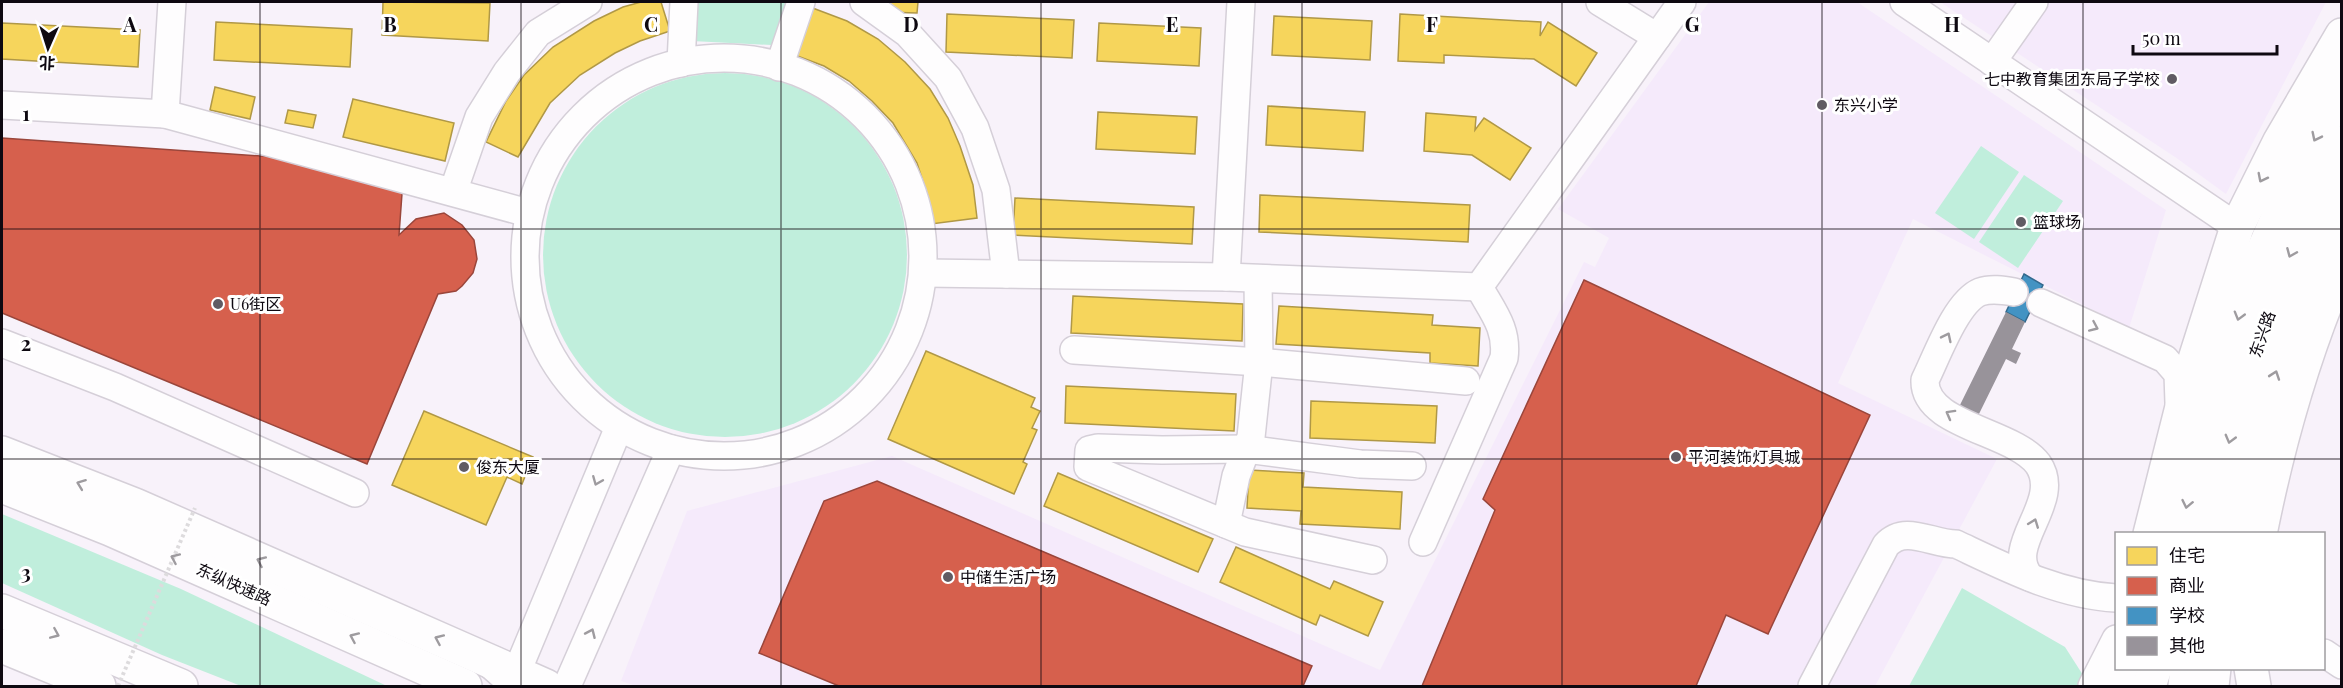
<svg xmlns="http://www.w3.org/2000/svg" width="2343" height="688" font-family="'Playfair Display','Noto Sans SC',serif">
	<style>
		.built { fill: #f5eafb }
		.green { fill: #c0eedc }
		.homes { fill: #f6d55c; stroke: #b09846; stroke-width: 1.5 }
		.shops { fill: #d6604d; stroke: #9a463b; stroke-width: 1.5 }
		.schools { fill: #4393c3; stroke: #336a8e; stroke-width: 1.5 }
		.building { fill: #98939a }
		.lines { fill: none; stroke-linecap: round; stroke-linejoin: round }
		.minor-casing { stroke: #d5cfd8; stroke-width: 30 }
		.major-casing { stroke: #d5cfd8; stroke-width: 36 }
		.highway-casing { stroke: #d5cfd8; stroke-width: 36 }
		.minor { stroke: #fefdfe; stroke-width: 27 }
		.major { stroke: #fefdfe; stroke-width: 33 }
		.highway { stroke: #fefdfe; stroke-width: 33 }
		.path-bridge { stroke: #dddbdd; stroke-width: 4; stroke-dasharray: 3 3; stroke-linecap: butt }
		.oneway { stroke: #9e9b9f }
		.grid { fill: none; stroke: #0e0911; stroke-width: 1.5; stroke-opacity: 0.55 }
		.poi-dot { fill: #605b63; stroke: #fff; stroke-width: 2 }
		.labels { text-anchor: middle; stroke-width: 6; stroke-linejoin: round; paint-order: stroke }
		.poi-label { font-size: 16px; fill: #0e0911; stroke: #fff; text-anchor: start }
		.street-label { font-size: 16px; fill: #0e0911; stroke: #fff }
		.grid-label { font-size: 20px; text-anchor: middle; font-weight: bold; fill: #0e0911; stroke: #fff; stroke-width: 6; stroke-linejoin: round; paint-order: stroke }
	</style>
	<rect width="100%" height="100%" fill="#f8f2fa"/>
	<g class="built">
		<path d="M1709 2H1857L2166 210 2129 328 1913 219 1838 383 1997 459 1875 686H636L621 681 687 511 892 456 1380 670 1584 262 1595 267 1609 238 1558 209Z"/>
		<path d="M1940 2H2326L2226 194 2175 157Z"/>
	</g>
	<g class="green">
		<path d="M693 2H802L791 46 692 41Z"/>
		<circle cx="725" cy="255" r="182"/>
		<path d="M1981 146 2019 172 1974 239 1935 213Z"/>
		<path d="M2024 175 2063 201 2018 268 1979 242Z"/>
		<path d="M2 514 181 589 387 686H241L162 655 2 583Z"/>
		<path d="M1962 588 2065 647 2090 686H1909Z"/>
	</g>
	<g class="homes">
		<path d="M383 2 490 3 488 41 382 35Z"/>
		<path d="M641 2H661L670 31 640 41 615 53 580 75 550 103 518 157 486 142 506 101 524 75 553 47 594 21 623 7Z"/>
		<path d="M885 2H918L917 13 885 12Z"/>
		<path d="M810 7 847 21 878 39 905 62 930 89 948 118 960 146 973 185 977 218 931 224 928 197 917 163 893 123 872 101 849 81 824 66 792 54Z"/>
		<path d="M947 14 1074 20 1072 58 946 52Z"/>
		<path d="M1400 14 1541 22 1540 36 1548 22 1597 53 1576 86 1534 59 1444 55V63L1398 61Z"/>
		<path d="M1274 16 1372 21 1370 60 1272 55Z"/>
		<path d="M216 22 352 29 350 67 214 60Z"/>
		<path d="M2 23 140 30 138 67 2 59Z"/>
		<path d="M1099 23 1201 28 1199 66 1097 61Z"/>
		<path d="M215 87 255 97 250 119 210 110Z"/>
		<path d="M353 99 454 123 445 161 343 137Z"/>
		<path d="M1268 106 1365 112 1363 151 1266 145Z"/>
		<path d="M288 110 316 115 313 128 285 123Z"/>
		<path d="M1098 112 1197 117 1195 154 1096 149Z"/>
		<path d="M1426 113 1476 117 1475 130 1484 118 1531 148 1510 180 1472 155 1424 151Z"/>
		<path d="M2 142 17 143V150L40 151 38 193 2 191Z"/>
		<path d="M90 155 189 161 188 169 211 170 209 209 151 205V196L87 192Z"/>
		<path d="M259 193 357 196V208L377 209 376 247 319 245 320 232 258 230Z"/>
		<path d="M1260 195 1470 205 1468 242 1259 232Z"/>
		<path d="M1015 198 1194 207 1192 244 1013 235Z"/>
		<path d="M1073 296 1243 304 1242 341 1071 333Z"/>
		<path d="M1279 306 1433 315 1432 325 1480 328 1478 366 1430 363V353L1276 344Z"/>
		<path d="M926 351 1035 398 1031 407 1040 411 1032 428 1037 430 1023 462 1027 464 1014 494 888 439Z"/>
		<path d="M1066 386 1236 394 1234 431 1065 423Z"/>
		<path d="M1311 401 1437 406 1435 443 1310 438Z"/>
		<path d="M424 411 533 457 522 484 507 477 486 525 392 485Z"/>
		<path d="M1249 470 1304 473 1303 487 1402 492 1400 529 1300 524 1301 511 1247 508Z"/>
		<path d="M1058 473 1213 539 1198 572 1044 506Z"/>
		<path d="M1236 547 1330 589 1334 581 1383 602 1368 636 1320 615 1316 625 1220 582Z"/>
	</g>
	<g class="shops">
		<path d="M2 138 404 166 399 235 416 219 444 213 462 225 474 240 477 259 473 273 462 286 456 291 438 294 367 464 2 313Z"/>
		<path d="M1584 280 1870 415 1768 634 1726 615 1696 686H1422L1495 510 1483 499Z"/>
		<path d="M877 481 1312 666 1303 686H839L759 653 824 501Z"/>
	</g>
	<path class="schools" d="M2024 274 2043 285 2025 322 2006 312Z"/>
	<path class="building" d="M2006 312 2025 322 2012 349 2021 353 2016 364 2006 359 1977 418 1958 409Z"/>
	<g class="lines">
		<g class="minor-casing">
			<g id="minor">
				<path d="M864 2 907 33 948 78 975 128 996 190 1006 274"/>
				<path d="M1600 2 1657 37"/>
				<path d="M1904 2 2237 227"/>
				<circle cx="724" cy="257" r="199"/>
				<path d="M1992 62 2034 2"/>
				<path d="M681 63 684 2"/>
				<path d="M779 67 801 2"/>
				<path d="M2 105 165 114 528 213"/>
				<path d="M165 114 172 2"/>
				<path d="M453 192 479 117 507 72 538 33 588 2"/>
				<path d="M924 273 1226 277 1479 287 1682 2"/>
				<path d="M1226 277 1241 2"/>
				<path d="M2014 292C2003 290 1991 288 1980 292 1956 302 1937 356 1925 380 1923 426 2014 431 2038 464 2064 502 2002 545 2030 577"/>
				<path d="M2041 303 2165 359 2178 374 2179 403"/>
				<path d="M2 343 115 387 355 493"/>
				<path d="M1074 350 1259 362 1466 381"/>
				<path d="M1226 524 1236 476 1251 437 1259 362 1258 279"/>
				<path d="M1423 542 1504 358C1508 329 1493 312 1479 287"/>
				<path d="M1373 560 1245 532 1088 467 1089 450 1098 448 1162 450 1246 449 1360 464 1412 466"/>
				<path d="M2324 653 2342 665"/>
				<path d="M511 686 619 427"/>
				<path d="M567 686 671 449"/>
				<path d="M1812 686 1886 545C1905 524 1932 544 1956 544 2007 568 2059 595 2116 598"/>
				<path d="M2092 686 2116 639"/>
			</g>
		</g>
		<g class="major-casing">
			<g id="major">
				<path d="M2 453 135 505 546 686"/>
				<path d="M2150 534 2190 375 2237 227 2280 141 2342 35"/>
				<path d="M2181 534 2188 497 2248 285 2290 190 2342 85"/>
				<path d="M2260 534C2278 443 2305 349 2342 264"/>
				<path d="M2 646 99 686"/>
				<path d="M2251 668 2254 686"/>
				<path d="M2116 686 2121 668"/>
				<path d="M2149 686 2155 668"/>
			</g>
		</g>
		<g class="highway-casing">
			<g id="highway">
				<path d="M2 486 110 529 465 686"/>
				<path d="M2209 534C2237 398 2280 267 2342 143"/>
				<path d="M2234 534 2270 391 2306 287 2342 199"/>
				<path d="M2 611 181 686"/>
				<path d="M493 663 519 686"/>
				<path d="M2185 686 2187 668"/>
				<path d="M2212 686 2214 668"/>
			</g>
		</g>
		<use href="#minor" class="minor"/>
		<use href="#major" class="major"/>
		<use href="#highway" class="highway"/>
		<path class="path-bridge" d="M118 686 195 508"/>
	</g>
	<defs><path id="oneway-chevron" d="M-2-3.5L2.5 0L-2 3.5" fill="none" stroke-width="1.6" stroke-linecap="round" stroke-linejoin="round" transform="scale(1.5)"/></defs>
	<g class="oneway">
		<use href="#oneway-chevron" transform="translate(2316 137) rotate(116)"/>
		<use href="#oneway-chevron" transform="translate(2262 178) rotate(117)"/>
		<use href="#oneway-chevron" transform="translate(2291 253) rotate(113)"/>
		<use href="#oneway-chevron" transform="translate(2239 316) rotate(106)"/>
		<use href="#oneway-chevron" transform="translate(2094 327) rotate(24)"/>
		<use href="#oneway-chevron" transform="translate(1947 337) rotate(-64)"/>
		<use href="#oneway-chevron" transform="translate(2275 375) rotate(-71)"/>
		<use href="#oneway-chevron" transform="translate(1950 414) rotate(-151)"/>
		<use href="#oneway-chevron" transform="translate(2230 439) rotate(105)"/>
		<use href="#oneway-chevron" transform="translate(597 481) rotate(112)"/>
		<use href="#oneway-chevron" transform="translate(81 484) rotate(-159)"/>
		<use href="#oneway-chevron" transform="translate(2187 504) rotate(102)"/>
		<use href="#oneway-chevron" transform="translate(2034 523) rotate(-69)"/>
		<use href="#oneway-chevron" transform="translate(175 558) rotate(-156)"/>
		<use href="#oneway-chevron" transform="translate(261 561) rotate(-156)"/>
		<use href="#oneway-chevron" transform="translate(591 633) rotate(-66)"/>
		<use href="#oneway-chevron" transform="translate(55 634) rotate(23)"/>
		<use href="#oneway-chevron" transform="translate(354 637) rotate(-156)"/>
		<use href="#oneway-chevron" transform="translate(439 639) rotate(-156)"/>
	</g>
	<path class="grid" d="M260 2V686M521 2V686M781 2V686M1041 2V686M1302 2V686M1562 2V686M1822 2V686M2083 2V686M2 229H2342M2 459H2342"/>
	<g class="poi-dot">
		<circle cx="2172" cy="79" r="6"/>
		<circle cx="1822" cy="105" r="6"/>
		<circle cx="2021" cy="222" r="6"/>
		<circle cx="218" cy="304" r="6"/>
		<circle cx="1676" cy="457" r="6"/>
		<circle cx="464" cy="467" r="6"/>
		<circle cx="948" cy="577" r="6"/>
	</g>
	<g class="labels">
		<g class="poi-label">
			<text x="2160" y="85" text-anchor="end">七中教育集团东局子学校</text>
			<text x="1834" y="111">东兴小学</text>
			<text x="2033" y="228">篮球场</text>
			<text x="230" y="310">U6街区</text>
			<text x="1688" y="463">平河装饰灯具城</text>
			<text x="476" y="473">俊东大厦</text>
			<text x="960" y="583">中储生活广场</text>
		</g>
		<g class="street-label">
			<text transform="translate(2262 334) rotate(-71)" y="6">东兴路</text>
			<text transform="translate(234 584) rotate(24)" y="6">东纵快速路</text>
		</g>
	</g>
	<g class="grid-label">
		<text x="130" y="32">A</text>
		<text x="390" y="32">B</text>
		<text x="651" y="32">C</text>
		<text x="911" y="32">D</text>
		<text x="1172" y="32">E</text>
		<text x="1432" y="32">F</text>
		<text x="1692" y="32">G</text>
		<text x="1952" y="32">H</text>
		<text x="26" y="121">1</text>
		<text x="26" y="351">2</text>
		<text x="26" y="580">3</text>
	</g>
	<rect width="2343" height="688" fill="none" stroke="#0e0911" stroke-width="6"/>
	<rect x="2115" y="532" width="210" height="138" fill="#ffffff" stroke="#9f9da0" stroke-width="1.5"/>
	<rect x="2127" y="547" width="30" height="18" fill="#f6d55c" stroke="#9f9da0" stroke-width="1.5"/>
	<text x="2169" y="562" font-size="18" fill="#0e0911">住宅</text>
	<rect x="2127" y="577" width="30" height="18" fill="#d6604d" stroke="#9f9da0" stroke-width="1.5"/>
	<text x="2169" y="592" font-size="18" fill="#0e0911">商业</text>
	<rect x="2127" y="607" width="30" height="18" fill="#4393c3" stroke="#9f9da0" stroke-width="1.5"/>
	<text x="2169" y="622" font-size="18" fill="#0e0911">学校</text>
	<rect x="2127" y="637" width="30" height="18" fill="#98939a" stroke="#9f9da0" stroke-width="1.5"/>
	<text x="2169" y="652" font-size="18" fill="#0e0911">其他</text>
	<g transform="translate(48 48) rotate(183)" stroke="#ffffff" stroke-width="4.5" paint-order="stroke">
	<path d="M0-4.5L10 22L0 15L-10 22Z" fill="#0e0911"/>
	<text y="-9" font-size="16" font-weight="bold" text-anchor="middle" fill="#0e0911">北</text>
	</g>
	<path d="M2133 45v9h144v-9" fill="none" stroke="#0e0911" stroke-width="3"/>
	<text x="2142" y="45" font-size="18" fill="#0e0911" stroke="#ffffff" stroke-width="4.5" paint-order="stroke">50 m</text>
</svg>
